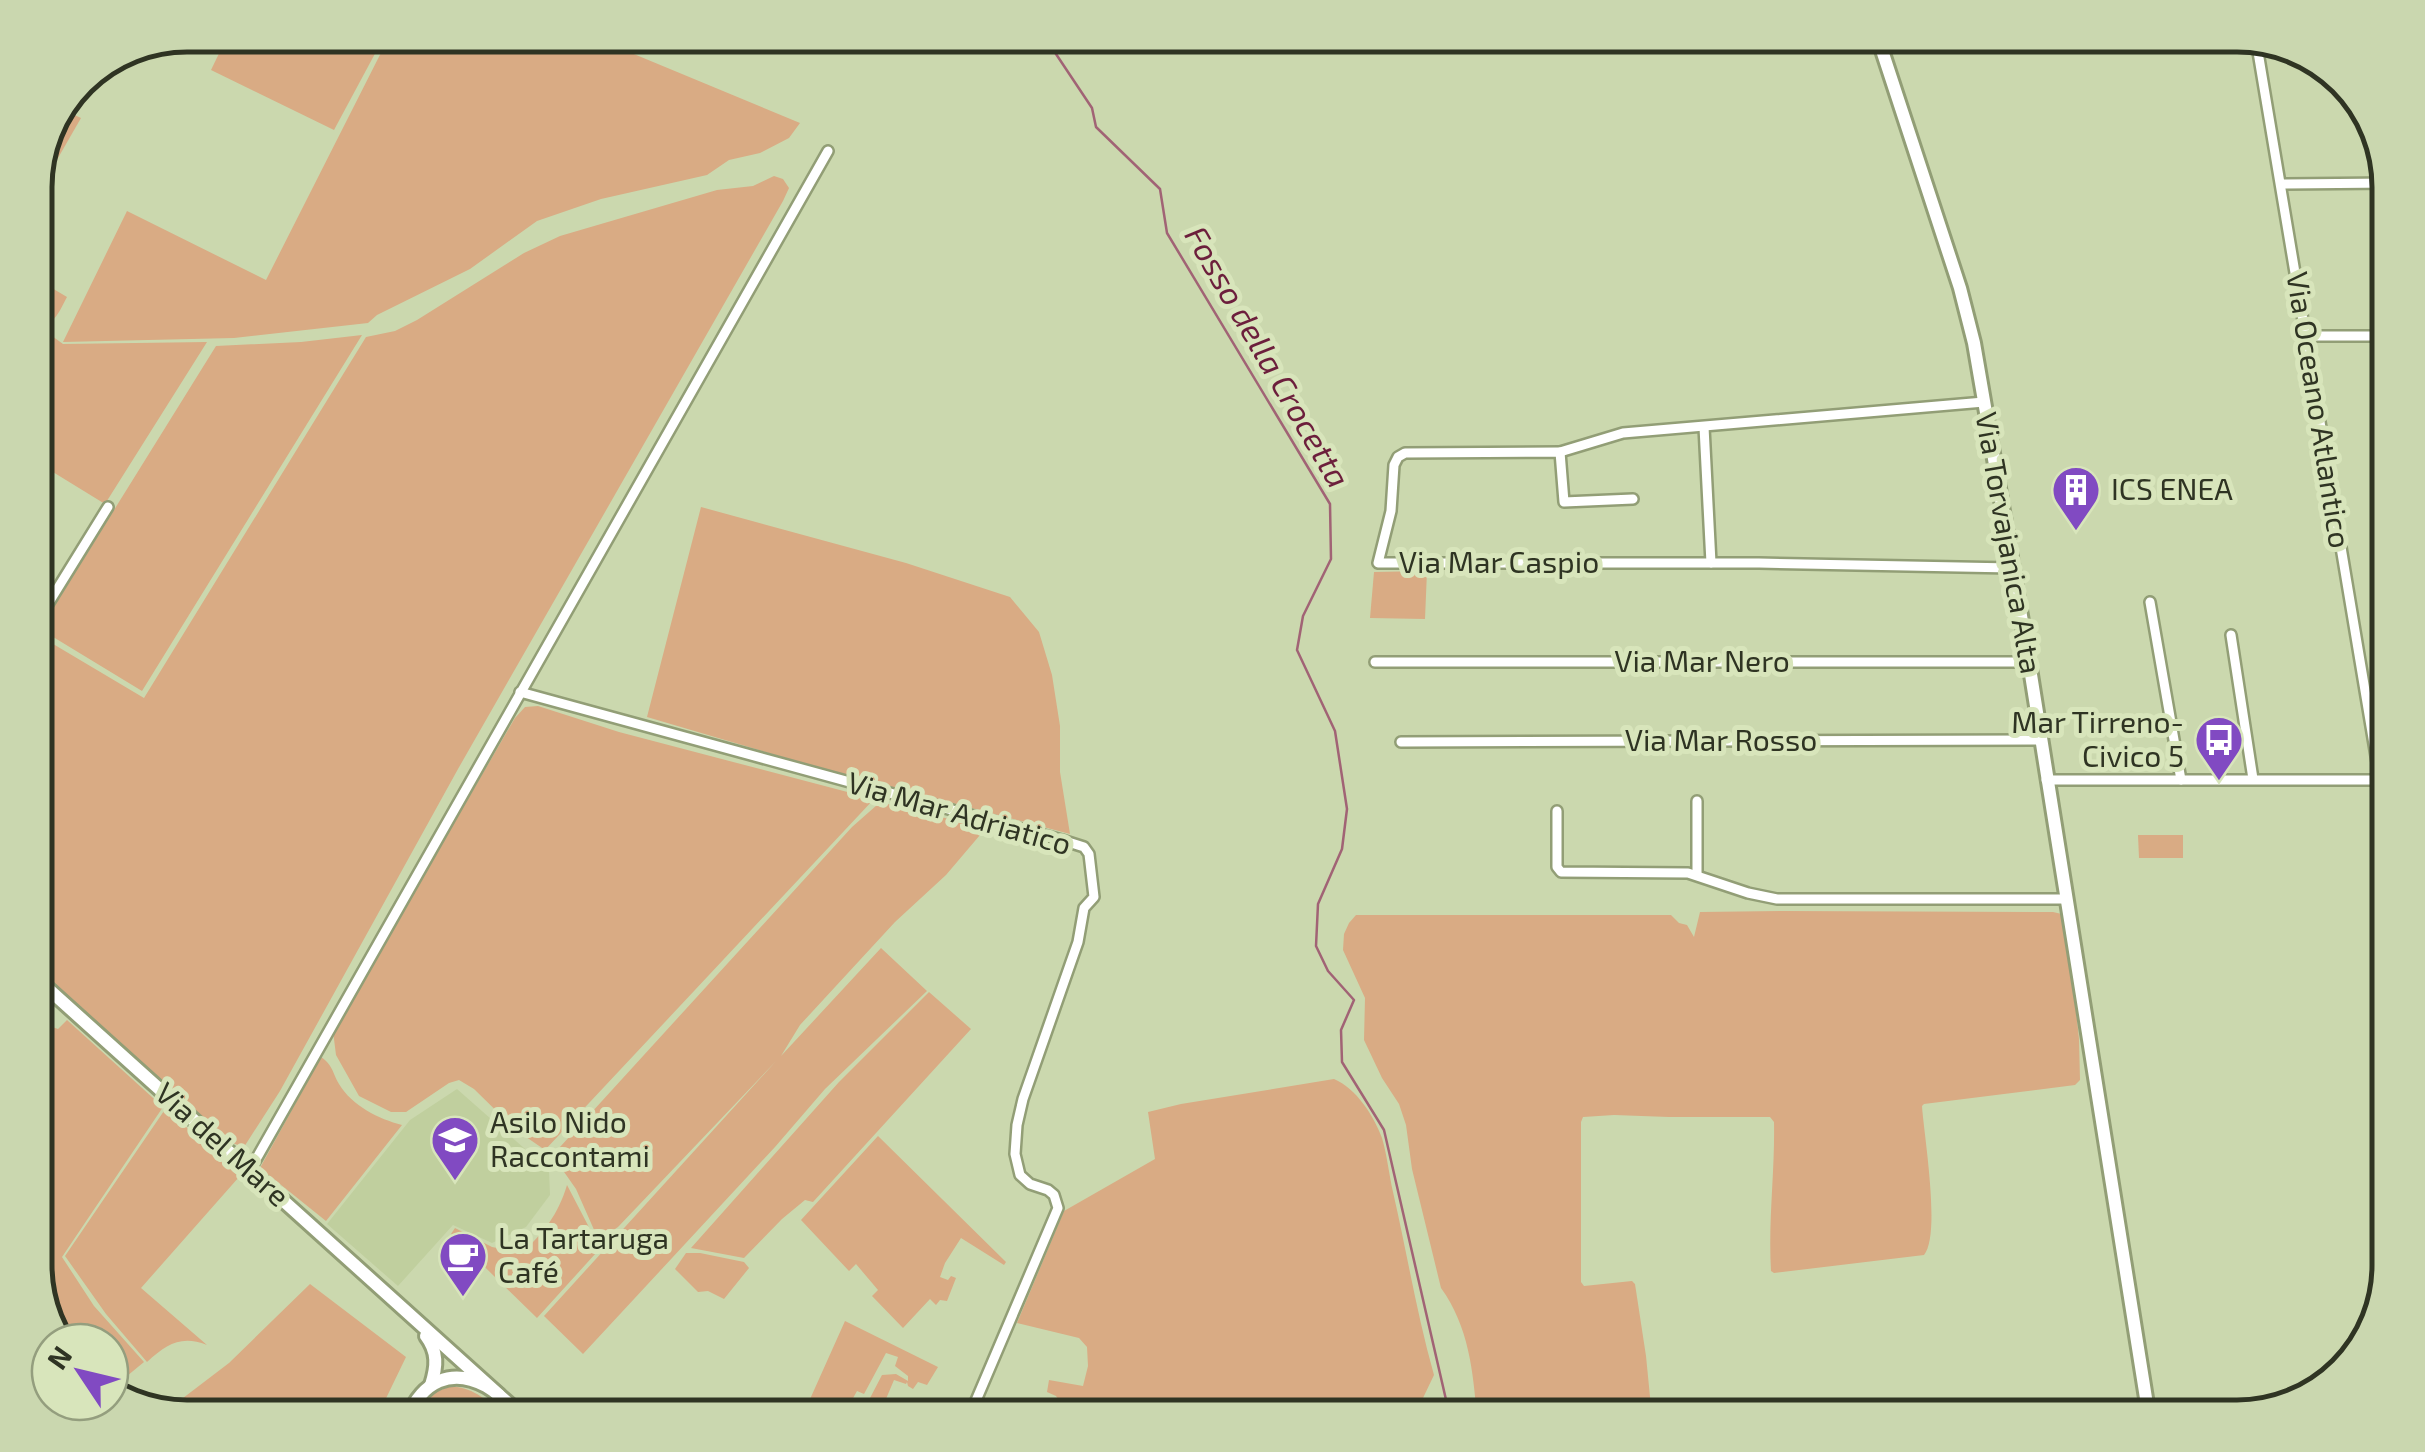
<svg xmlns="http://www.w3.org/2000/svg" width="2425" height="1452" font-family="'Exo 2',sans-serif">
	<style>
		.built { fill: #c0cf9e }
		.grass { fill: #d9ab84 }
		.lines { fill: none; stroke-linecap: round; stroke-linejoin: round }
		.stream { stroke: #a16375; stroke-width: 2.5 }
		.street-casing { stroke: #929e76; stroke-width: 14 }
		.secondary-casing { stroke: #929e76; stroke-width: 18 }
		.street { stroke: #fff; stroke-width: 9 }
		.secondary { stroke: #fff; stroke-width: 12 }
		.labels { text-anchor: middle; stroke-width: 10; stroke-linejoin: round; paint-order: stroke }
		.street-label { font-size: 30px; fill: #2f3423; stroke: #d8e5bb }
		.poi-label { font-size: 30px; fill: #2f3423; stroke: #d8e5bb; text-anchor: start }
		.water-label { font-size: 32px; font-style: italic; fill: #6c1f3c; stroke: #d8e5bb }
		.rim { fill: none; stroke: #2f3423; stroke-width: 5 }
	</style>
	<rect width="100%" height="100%" fill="#cbd8ae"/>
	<path class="built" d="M457 1089 549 1170 550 1195 526 1227 492 1243 453 1225 398 1286 327 1224 410 1120Z"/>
	<g class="grass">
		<path d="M228 35H385L334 130 211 70Z"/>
		<path d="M390 35H588L800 123 789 138 760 153 729 160 707 175 601 199 537 221 470 269 377 315 368 323 234 338 63 342 127 211 266 280Z"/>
		<path d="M66 111 81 118 35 198V178Z"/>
		<path d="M774 176 783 179 789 188 783 201 458 769 280 1091 244 1147 232 1143 35 966V639L38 635 144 698 366 337 395 331 417 320 524 253 560 236 717 190 753 186Z"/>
		<path d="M35 278 67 297C58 314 55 324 35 329Z"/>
		<path d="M362 335 142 691 40 629 216 346 301 342Z"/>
		<path d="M52 336 63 344 207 342 105 504 35 461V344Z"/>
		<path d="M701 507 906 563 1010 597 1039 632 1052 675 1060 726V772L1070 834 830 771 647 717Z"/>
		<path d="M1427 571 1425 619 1370 618 1374 572Z"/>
		<path d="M538 706 619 732 874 799 545 1150 516 1130 474 1089 459 1080 449 1083 406 1112H391L359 1096 336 1055 333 1031 515 718 525 707Z"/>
		<path d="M891 804 976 826 980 835 946 875 895 922 800 1025 781 1056 881 948 927 991 825 1089 775 1147 583 1354 544 1316 777 1060 618 1227 609 1233 595 1232 576 1189 555 1159 560 1147 852 827 877 805Z"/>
		<path d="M2138 835H2183V858H2139Z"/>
		<path d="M1783 911 2053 912 2066 915 2079 1039 2080 1080 2075 1085 1924 1104 1922 1106C1924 1136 1941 1234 1924 1255L1774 1273 1771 1271C1768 1221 1775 1172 1774 1122L1770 1117H1669L1614 1115 1583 1117 1581 1122V1282L1584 1286 1632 1281 1635 1284 1646 1356 1652 1417H1477C1473 1371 1469 1327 1441 1288L1412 1169 1406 1125 1399 1104 1382 1078 1364 1040 1365 998 1343 950 1344 934 1349 923 1356 915H1671L1679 923 1687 925 1694 937 1700 912Z"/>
		<path d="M929 992 971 1029 813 1202 805 1200 782 1219 744 1258 691 1248 839 1082Z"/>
		<path d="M67 1020 163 1107 62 1257 94 1306 144 1362 110 1390V1342H56L35 1274V1021L58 1029Z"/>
		<path d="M321 1057C333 1065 332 1072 339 1084 352 1106 379 1119 402 1125L326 1221 260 1168Z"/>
		<path d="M1334 1079C1356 1088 1374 1116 1382 1138 1387 1155 1389 1174 1393 1192 1407 1253 1417 1315 1434 1375L1423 1398 1403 1401 1415 1403 1429 1413V1417H1060L1062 1404 1068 1399 1060 1402 1056 1396 1047 1392 1049 1380 1083 1386 1088 1366 1087 1347 1079 1338 1017 1323 1064 1211 1155 1159 1148 1112 1181 1104Z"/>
		<path d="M166 1108 239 1177 141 1288 207 1345C181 1335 167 1344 147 1362L106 1314 65 1256Z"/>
		<path d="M878 1136 1006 1262 1004 1265 961 1238 945 1263 940 1277 948 1280 951 1276 956 1278 947 1301 940 1300 936 1305 930 1299 903 1328 872 1296 878 1290 856 1264 849 1271 801 1220Z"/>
		<path d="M567 1185 592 1233 606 1242 537 1318 451 1234 455 1228 492 1247 522 1253C544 1232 558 1215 567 1185Z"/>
		<path d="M686 1253H700L744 1262 749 1268 724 1299 708 1291 698 1292 675 1269Z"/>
		<path d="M310 1284 406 1357 377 1417H187L166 1411 229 1363Z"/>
		<path d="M845 1321 938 1367 927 1385 918 1382 913 1389 908 1386 907 1382 906 1384 894 1380 883 1406 869 1400 882 1375 896 1374 908 1381V1376L895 1366 898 1357 886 1353 864 1394 857 1391 852 1400 857 1406 851 1417H802Z"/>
		<path d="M451 1386C477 1389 486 1400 504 1417H413L428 1395Z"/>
	</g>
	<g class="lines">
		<path class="stream" d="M1032 35 1048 42 1092 108 1096 127 1160 189 1167 233 1330 504 1331 559 1303 616 1297 650 1335 731 1347 809 1342 849 1318 904 1316 946 1328 971 1354 1000 1341 1030 1342 1062 1384 1130 1450 1417"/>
		<g class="street-casing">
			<g id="street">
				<path d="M2256 40 2380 780"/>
				<path d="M2281 184 2390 183"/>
				<path d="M2305 336H2379"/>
				<path d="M1704 427 1711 563"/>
				<path d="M1560 452 1623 433 1984 402"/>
				<path d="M1633 499 1564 502 1560 452 1405 453 1398 457 1394 465 1391 511 1378 563H1759L2012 568"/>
				<path d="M2150 602 2181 780"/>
				<path d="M35 625 108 507"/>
				<path d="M2231 635 2253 779"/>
				<path d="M1375 662H2029"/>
				<path d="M520 692 1062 840 1084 847 1089 854 1094 897 1084 908 1078 942 1023 1099 1017 1125 1015 1154 1020 1175 1030 1184 1048 1190 1054 1195 1058 1208 969 1417"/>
				<path d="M1401 742 2040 740"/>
				<path d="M2046 780H2390"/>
				<path d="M1557 811V867L1561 872 1688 873 1748 893 1777 899H2065"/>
				<path d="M1697 875V801"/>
				<path d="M250 1170 828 151"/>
				<path d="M2383 1291 2384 1228"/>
			</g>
		</g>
		<g class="secondary-casing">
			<g id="secondary">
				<path d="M1877 35 1960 288 1974 343 2029 662 2149 1417"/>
				<path d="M35 977 499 1395"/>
				<path d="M426 1336C438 1352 437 1366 431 1385"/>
				<path d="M408 1417C422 1382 451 1367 486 1386 500 1394 511 1406 523 1417"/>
			</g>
		</g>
		<use href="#street" class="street"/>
		<use href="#secondary" class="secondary"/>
	</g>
	<defs>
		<g id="building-pin" transform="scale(2.5)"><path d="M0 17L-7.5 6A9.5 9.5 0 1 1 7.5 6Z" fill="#814ac2" stroke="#d8e5bb"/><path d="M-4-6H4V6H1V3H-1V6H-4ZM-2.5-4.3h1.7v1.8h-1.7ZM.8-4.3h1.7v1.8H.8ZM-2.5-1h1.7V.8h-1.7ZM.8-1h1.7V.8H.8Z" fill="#fff"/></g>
		<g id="bus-pin" transform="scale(2.5)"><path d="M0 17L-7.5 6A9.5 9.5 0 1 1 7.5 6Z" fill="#814ac2" stroke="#d8e5bb"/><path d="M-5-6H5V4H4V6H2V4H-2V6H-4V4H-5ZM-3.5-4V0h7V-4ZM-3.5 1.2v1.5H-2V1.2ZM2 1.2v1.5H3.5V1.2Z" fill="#fff"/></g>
		<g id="school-pin" transform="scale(2.5)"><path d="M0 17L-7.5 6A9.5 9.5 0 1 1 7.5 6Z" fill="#814ac2" stroke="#d8e5bb"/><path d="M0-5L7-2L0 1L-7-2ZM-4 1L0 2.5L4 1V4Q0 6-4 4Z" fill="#fff"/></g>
		<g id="cafe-pin" transform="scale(2.5)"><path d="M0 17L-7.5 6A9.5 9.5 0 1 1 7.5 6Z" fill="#814ac2" stroke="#d8e5bb"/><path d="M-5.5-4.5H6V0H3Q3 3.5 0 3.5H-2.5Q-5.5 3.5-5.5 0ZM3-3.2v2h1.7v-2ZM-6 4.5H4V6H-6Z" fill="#fff"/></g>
	</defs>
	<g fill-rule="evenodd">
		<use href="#building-pin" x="2076" y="490"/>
		<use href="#bus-pin" x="2219" y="740"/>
		<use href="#school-pin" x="455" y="1140"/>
		<use href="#cafe-pin" x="463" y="1256"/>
	</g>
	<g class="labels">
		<g class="street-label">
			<text transform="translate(2318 410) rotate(81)" y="10">Via Oceano Atlantico</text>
			<text transform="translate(2008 543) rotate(80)" y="10">Via Torvajanica Alta</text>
			<text x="1499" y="573">Via Mar Caspio</text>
			<text x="1702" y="672">Via Mar Nero</text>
			<text x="1721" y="751">Via Mar Rosso</text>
			<text transform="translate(959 814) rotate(16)" y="10">Via Mar Adriatico</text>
			<text transform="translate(222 1145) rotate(42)" y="10">Via del Mare</text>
		</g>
		<g class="poi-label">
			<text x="2111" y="500">ICS ENEA</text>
			<text x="2184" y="733" text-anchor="end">Mar Tirreno-<tspan x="2184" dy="34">Civico 5</tspan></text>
			<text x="490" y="1133">Asilo Nido<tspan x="490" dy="34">Raccontami</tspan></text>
			<text x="498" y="1249">La Tartaruga<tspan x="498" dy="34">Café</tspan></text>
		</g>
		<g class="water-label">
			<text transform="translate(1267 357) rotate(60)" y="11">Fosso della Crocetta</text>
		</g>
	</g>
	<path d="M0 0H2425V1452H0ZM187 52H2237A135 135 0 0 1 2372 187V1265A135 135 0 0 1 2237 1400H187A135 135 0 0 1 52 1265V187A135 135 0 0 1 187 52Z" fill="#cad7af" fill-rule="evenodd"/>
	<path class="rim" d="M187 52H2237A135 135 0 0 1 2372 187V1265A135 135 0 0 1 2237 1400H187A135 135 0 0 1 52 1265V187A135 135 0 0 1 187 52Z"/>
	<g transform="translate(80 1372) rotate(305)"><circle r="48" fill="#d8e5bb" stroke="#949e7e" stroke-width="2.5"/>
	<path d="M0-8L18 38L0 25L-18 38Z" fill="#814ac2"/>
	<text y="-15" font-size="28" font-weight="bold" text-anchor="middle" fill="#2f3423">N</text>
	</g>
</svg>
